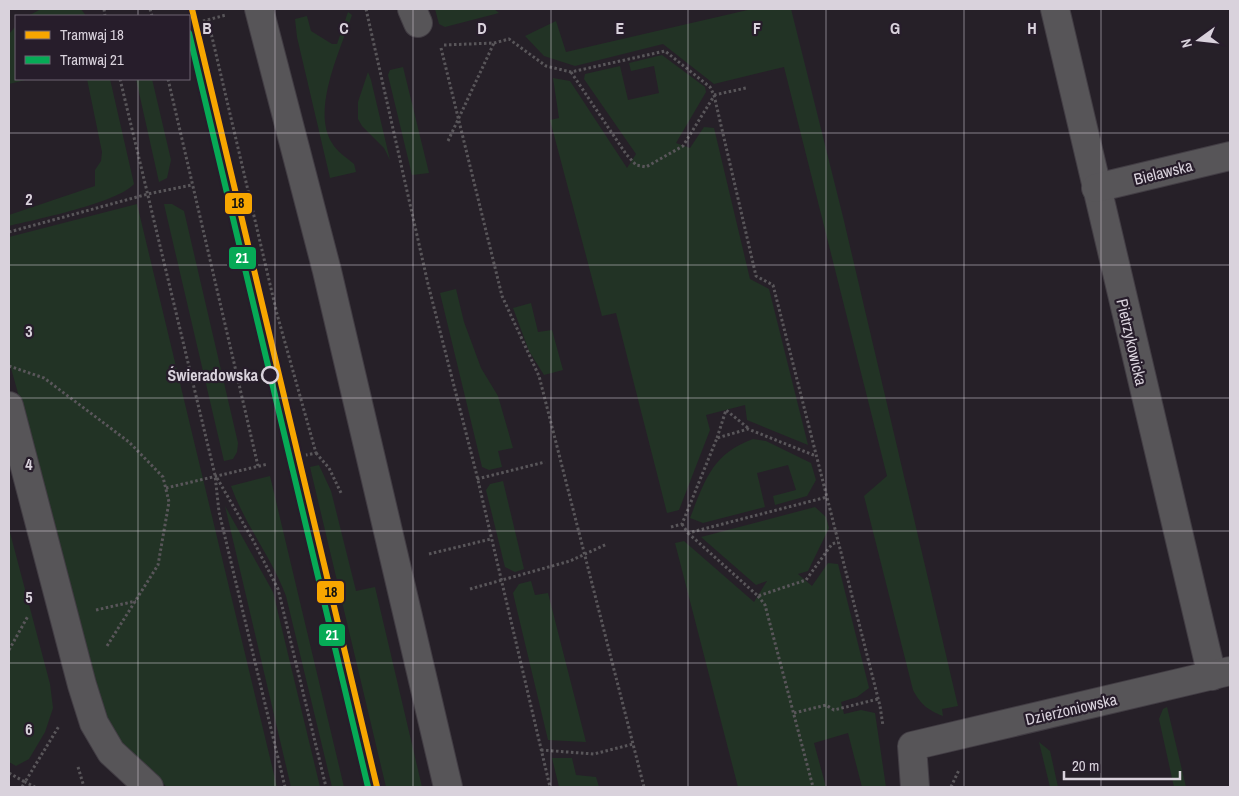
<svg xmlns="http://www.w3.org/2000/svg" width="1239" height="796" font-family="'Archivo Narrow',sans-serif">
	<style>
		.green { fill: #223325 }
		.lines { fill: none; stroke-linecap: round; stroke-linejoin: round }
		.minor-casing { stroke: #423d44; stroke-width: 30 }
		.path { stroke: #59565a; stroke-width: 3; stroke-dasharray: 2.5 2.5; stroke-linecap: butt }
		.minor { stroke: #575558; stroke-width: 28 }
		.tram-1-casing { stroke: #271d2b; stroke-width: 10 }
		.tram-2-casing { stroke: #271d2b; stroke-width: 10 }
		.tram-1 { stroke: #f7a600; stroke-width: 6 }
		.tram-2 { stroke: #06aa56; stroke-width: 6 }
		.grid { fill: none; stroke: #d9d2dc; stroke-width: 1; stroke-opacity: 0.55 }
		.stop-dot { fill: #271d2b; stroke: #d9d2dc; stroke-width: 2.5 }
		.labels { text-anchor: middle; stroke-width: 4.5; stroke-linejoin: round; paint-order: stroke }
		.street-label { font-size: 16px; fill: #d9d2dc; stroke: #271d2b }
		.stop-label { font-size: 16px; font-weight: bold; fill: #d9d2dc; stroke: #271d2b; text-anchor: end }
		.grid-label { font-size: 16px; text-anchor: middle; font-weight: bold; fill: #d9d2dc; stroke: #271d2b; stroke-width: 4.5; stroke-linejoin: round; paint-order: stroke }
		.line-badge { stroke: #271d2b; stroke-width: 2 }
		.badge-label { font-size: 14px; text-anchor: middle; font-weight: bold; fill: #fff }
		.pale-badge-label { font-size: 14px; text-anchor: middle; font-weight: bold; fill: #111 }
	</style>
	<rect width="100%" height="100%" fill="#262028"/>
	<g class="green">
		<path d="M41 9H81L86 16H28Z"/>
		<path d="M435 9H494L499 13 445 27 439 24Z"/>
		<path d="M752 9H791L844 221 958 706 942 709 943 716C928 710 921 705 913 690L864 496 887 476 784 67 714 84 663 44 575 66 544 56 525 36 556 21 566 52Z"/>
		<path d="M348 12 352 15C341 49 311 109 332 143 337 152 346 157 354 164L356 172 330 178 297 37 295 19 307 16 311 31 332 44H337Z"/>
		<path d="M16 26V79H30L9 84V34Z"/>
		<path d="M662 55 705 87 706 92 676 143 690 148 704 127 714 128 750 279 769 289 808 445 747 420 745 405 706 415 710 430 679 510 667 513 616 313 602 316 550 120 559 118 553 78 570 81 627 168 636 154 584 79 585 74 620 66 628 100 659 93 654 66 631 71 629 63Z"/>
		<path d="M403 67 429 173 412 175 388 75 390 70Z"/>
		<path d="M368 72 371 80 390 160 384 148 362 126 358 119V102Z"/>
		<path d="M87 79H110L134 184C117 203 37 219 9 226V215L95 186V170L101 161 102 152Z"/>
		<path d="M136 79H152L171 160 167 178 159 182Z"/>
		<path d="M137 204 277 787H167L111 736 93 685 43 483 9 361V237Z"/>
		<path d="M164 204H172L184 211 238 443 237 452 233 459 224 461Z"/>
		<path d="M456 289 464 322 481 368 498 396 513 448 498 451 502 467 489 470 482 467 440 293Z"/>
		<path d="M531 303 538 332 552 330 563 370 544 375 529 351 513 308Z"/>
		<path d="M753 439 766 441 811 463 816 480 807 496 775 505 773 496 796 490 788 465 757 473 765 507 703 523 690 518C705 480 712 454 753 439Z"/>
		<path d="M319 465 331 491 356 591 375 587 422 787H386L310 467Z"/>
		<path d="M270 476 344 787H332L286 596C272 558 245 525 231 486Z"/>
		<path d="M503 481 524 569 515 572 505 567 486 490 490 484Z"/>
		<path d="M225 506 273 592 320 787H291Z"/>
		<path d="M815 507 826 517 829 528 808 571 798 574 812 586 828 563 838 564 869 688 857 697 841 702 844 714 861 710 875 713 886 787H862L848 733 814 743 826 787H738L675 543 684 541 754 602 767 581 756 585 701 537Z"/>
		<path d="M9 529 50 684 53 708 45 732 29 759 16 766 9 762Z"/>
		<path d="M531 581 535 595 548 593 586 742 548 740 513 593 519 584Z"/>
		<path d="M1167 707 1186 787H1174L1159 719 1163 709Z"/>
		<path d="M1039 742 1050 751 1058 787H1050Z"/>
		<path d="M552 758H572L576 775 596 777 599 787H559Z"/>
	</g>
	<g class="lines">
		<g class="minor-casing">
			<g id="minor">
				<path d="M259 9 327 271 448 787"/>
				<path d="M412 9 418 23"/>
				<path d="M1055 9 1212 676"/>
				<path d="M1096 188 1230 156"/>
				<path d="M9 406 82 685 94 723 111 752 149 787"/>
				<path d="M915 787 912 746 1230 671"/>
			</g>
		</g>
		<g class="path">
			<path d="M104 9 105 16"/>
			<path d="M150 9 152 16"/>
			<path d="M366 9 428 284 476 472 550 787"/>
			<path d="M208 20 277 314 316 453 306 455"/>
			<path d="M203 21 226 15"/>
			<path d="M444 45 494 43 509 39 546 66 571 72 665 51 710 87 714 95 746 88"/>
			<path d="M441 48 502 296 539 376 644 787"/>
			<path d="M571 72 626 154 636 165 646 167 683 146 714 96"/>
			<path d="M120 79 215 475 219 512 285 787"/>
			<path d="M168 79 258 466"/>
			<path d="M714 95 756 276 773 285 880 706 883 726"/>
			<path d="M448 141 494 43"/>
			<path d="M9 232 148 194 192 185"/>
			<path d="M9 366 44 378 129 442 163 477 169 502 158 565 107 646"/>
			<path d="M717 438 726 410 748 428"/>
			<path d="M316 453 329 468 342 495"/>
			<path d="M217 478 254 542 278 589 326 787"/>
			<path d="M477 479 545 462"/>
			<path d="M166 488 268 464"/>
			<path d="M682 524 688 533 827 497"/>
			<path d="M671 527 682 524 717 438 748 429 816 456"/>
			<path d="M688 533 758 596 806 580 832 544 838 542"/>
			<path d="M429 554 491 539"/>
			<path d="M470 589 570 561 607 544"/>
			<path d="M758 596 765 605 813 787"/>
			<path d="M96 610 136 601"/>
			<path d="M9 650 28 616"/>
			<path d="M794 713 826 705 834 710 878 699"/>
			<path d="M541 750 594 754 633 744"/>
			<path d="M78 767 84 787"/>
			<path d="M9 773 25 782 59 726"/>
			<path d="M22 787 25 782 35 787"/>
			<path d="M951 787 959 770"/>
		</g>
		<use href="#minor" class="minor"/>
		<g class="tram-1-casing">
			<path id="tram-1" d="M192 9 377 787"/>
		</g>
		<g class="tram-2-casing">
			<path id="tram-2" d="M189 33 368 787"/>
		</g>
		<use href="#tram-1" class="tram-1"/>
		<use href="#tram-2" class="tram-2"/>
	</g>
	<path class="grid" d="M138 9V16M275 9V787M413 9V787M551 9V787M688 9V787M826 9V787M964 9V787M1101 9V787M138 79V787M9 133H1230M9 265H1230M9 398H1230M9 531H1230M9 663H1230"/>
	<circle class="stop-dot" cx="270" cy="375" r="8"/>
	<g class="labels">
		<g class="street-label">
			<text transform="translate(1163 172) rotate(-14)" y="6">Bielawska</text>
			<text transform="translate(1132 342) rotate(77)" y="6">Pietrzykowicka</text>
			<text transform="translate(1071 709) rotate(-13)" y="6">Dzierżoniowska</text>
		</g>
		<g class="stop-label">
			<text x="258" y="381">Świeradowska</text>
		</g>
	</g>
	<g class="grid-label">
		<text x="207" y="34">B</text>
		<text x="344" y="34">C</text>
		<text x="482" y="34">D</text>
		<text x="620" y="34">E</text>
		<text x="757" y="34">F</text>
		<text x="895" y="34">G</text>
		<text x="1032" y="34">H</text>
		<text x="29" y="205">2</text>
		<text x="29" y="337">3</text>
		<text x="29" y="470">4</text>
		<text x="29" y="603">5</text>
		<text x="29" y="735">6</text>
	</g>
	<g class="line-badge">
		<rect x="224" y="192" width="29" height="23" rx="5" fill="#f7a600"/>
		<rect x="228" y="246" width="29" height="24" rx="5" fill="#06aa56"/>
		<rect x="316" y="580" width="29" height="24" rx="5" fill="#f7a600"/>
		<rect x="318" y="623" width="28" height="24" rx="5" fill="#06aa56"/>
	</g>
	<g class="badge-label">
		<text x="242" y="263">21</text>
		<text x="332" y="640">21</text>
	</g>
	<g class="pale-badge-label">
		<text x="238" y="208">18</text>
		<text x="331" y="597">18</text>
	</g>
	<rect width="1239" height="796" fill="none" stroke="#d9d2dc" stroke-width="20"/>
	<rect x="15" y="15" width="175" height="65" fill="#271d2b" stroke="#6e6572"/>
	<rect x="25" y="31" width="25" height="8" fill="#f7a600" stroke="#6e6572"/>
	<text x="60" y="40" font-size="15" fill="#d9d2dc">Tramwaj 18</text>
	<rect x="25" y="56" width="25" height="8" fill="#06aa56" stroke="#6e6572"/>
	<text x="60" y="65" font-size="15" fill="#d9d2dc">Tramwaj 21</text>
	<g transform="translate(1199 40) rotate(255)" stroke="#271d2b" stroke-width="4" paint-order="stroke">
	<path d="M0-4L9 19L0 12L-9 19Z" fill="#d9d2dc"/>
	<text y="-8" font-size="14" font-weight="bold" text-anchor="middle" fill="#d9d2dc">N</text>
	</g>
	<path d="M1064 771v8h116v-8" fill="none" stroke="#d9d2dc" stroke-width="2.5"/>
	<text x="1072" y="771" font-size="15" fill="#d9d2dc" stroke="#271d2b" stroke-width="4" paint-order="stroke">20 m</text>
</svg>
